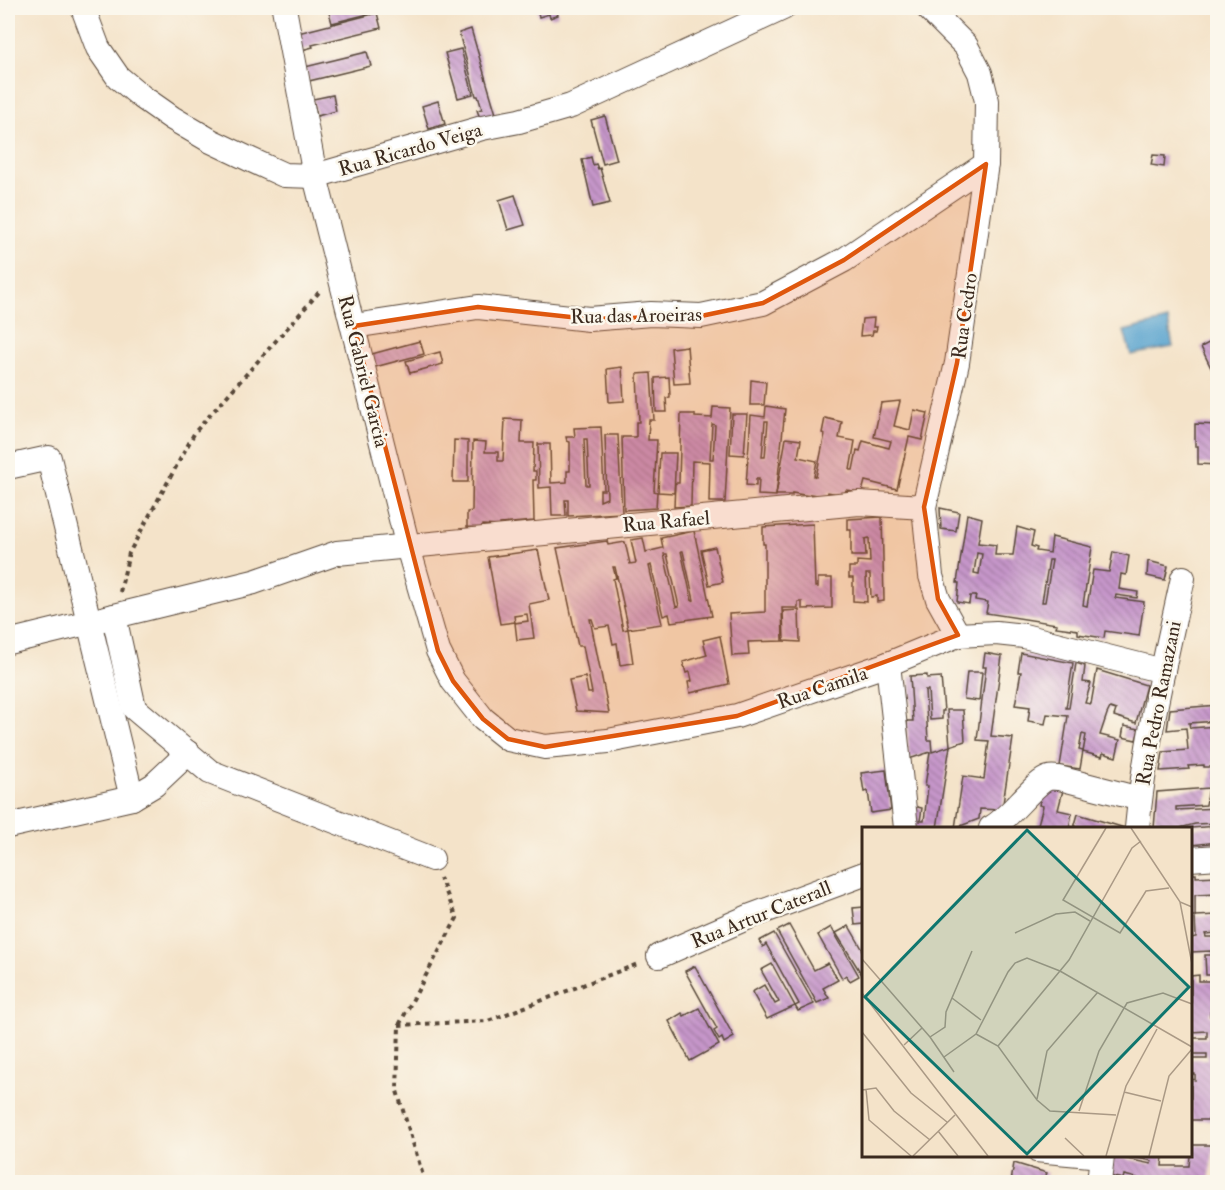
<svg xmlns="http://www.w3.org/2000/svg" width="1225" height="1190" font-family="'IM FELL Double Pica',serif">
	<style>
		.water { fill: #56a2ce; stroke: #486676; stroke-width: 1.5 }
		.building { fill: url(#building-back-hatch); fill-rule: evenodd }
		.lines { fill: none; stroke-linecap: round; stroke-linejoin: round }
		.lane-casing { stroke: #574638; stroke-width: 14 }
		.street-casing { stroke: #574638; stroke-width: 26 }
		.path { stroke: #574638; stroke-width: 4; stroke-dasharray: 4.5 4.5; stroke-linecap: butt }
		.lane { stroke: #fff; stroke-width: 12 }
		.street { stroke: #fff; stroke-width: 24 }
		.marked { fill: #df570d; fill-opacity: 0.2; stroke: #df570d; stroke-width: 4.5; stroke-linejoin: round }
		.labels { text-anchor: middle; stroke-width: 5; stroke-linejoin: round; paint-order: stroke }
		.street-label { font-size: 20px; fill: #3b2a1e; stroke: #fbf7ec }
		.inset-road { fill: none; stroke: #aa9985; stroke-width: 1.5 }
		.view { fill: #0f766e; fill-opacity: 0.15; stroke: #0f766e; stroke-width: 3 }
		.inset-edge { fill: none; stroke: #3b2a1e; stroke-width: 3 }
	</style>
	<defs>
		<pattern id="building-back-hatch" width="6" height="6" patternUnits="userSpaceOnUse" patternTransform="scale(1.5)"><rect width="6" height="6" fill="#c696ca"/><path d="M-1 5l2 2M0 0l6 6M5-1l2 2" fill="none" stroke="#a27ba3"/></pattern>
	</defs>
	<rect width="100%" height="100%" fill="#fbf7ec"/>
	<filter id="ink" filterUnits="userSpaceOnUse"><feTurbulence type="fractalNoise" baseFrequency=".0167" numOctaves="2"/><feDisplacementMap in="SourceGraphic" scale="12" xChannelSelector="R" yChannelSelector="G"/><feConvolveMatrix kernelMatrix="1 2 1 2 8 2 1 2 1" color-interpolation-filters="sRGB"/></filter>
	<filter id="wash" filterUnits="userSpaceOnUse"><feTurbulence type="fractalNoise" baseFrequency=".008" numOctaves="4" result="noise"/><feDisplacementMap in="SourceGraphic" scale="24" xChannelSelector="R" yChannelSelector="G"/><feGaussianBlur stdDeviation="1.35" result="paint"/><feColorMatrix in="noise" values="0 0 0 0 0 0 0 0 0 0 0 0 0 0 0 0 0 1.4 0 .05"/><feComposite in="paint" operator="in"/></filter>
	<g filter="url(#wash)">
		<rect width="100%" height="100%" fill="#f4e3c9"/>
		<path class="water" d="M1168 320 1173 347 1131 355 1124 331Z"/>
		<g id="blocks">
			<g class="building">
				<path d="M334 8H367L368 14 332 23 328 9Z"/>
				<path d="M537 8H556L558 15 550 18 549 14 539 17Z"/>
				<path d="M377 13 381 28 312 45 313 47 298 51 294 34Z"/>
				<path d="M471 29 496 114 480 118 477 110 482 109 478 96H476L459 33Z"/>
				<path d="M461 49 473 94 458 98 445 53Z"/>
				<path d="M367 52 371 66 309 81 305 67Z"/>
				<path d="M333 95 336 111 317 116 313 99Z"/>
				<path d="M438 101 445 124 429 129 422 106Z"/>
				<path d="M605 116 617 160 603 164 591 120Z"/>
				<path d="M1153 155 1165 156 1164 167 1151 165Z"/>
				<path d="M591 157 593 165 596 164 598 169 600 168 610 203 593 207 582 160Z"/>
				<path d="M515 195 525 225 508 230 499 200Z"/>
				<path d="M874 318 873 327H877L876 331H873L872 335 860 336 862 319Z"/>
				<path d="M1218 338V370L1213 372 1201 347Z"/>
				<path d="M420 341 424 354 371 368 368 355Z"/>
				<path d="M687 346 690 383 674 384 671 348Z"/>
				<path d="M440 352 443 364 410 373 406 361Z"/>
				<path d="M622 367 624 401 609 402 607 369Z"/>
				<path d="M651 373 654 420H649L648 440H657L654 491 657 492 656 508 624 510 622 437H636V422H639L637 374Z"/>
				<path d="M669 377 670 397 666 398 667 412H656L655 378Z"/>
				<path d="M751 380 766 382 764 405H750Z"/>
				<path d="M900 401 894 426 910 430 914 410 928 413 922 440 909 437 897 489 865 481 862 492 846 490 844 495 828 492 827 497 810 494V496L792 493V495H776L786 438 801 440 798 457 817 461 814 476 816 477 825 434 822 433 825 418 842 422 839 438 855 441 850 470H853L857 450 860 451 863 441 889 448 891 441 874 437 881 403Z"/>
				<path d="M766 406 785 409 776 496 758 495 759 479H756V486L746 485 751 415 765 417ZM765 421H768L765 457H762Z"/>
				<path d="M713 407 730 408 725 502H709L710 462 692 461 691 506 674 507 675 483H679L681 414H695V417L712 418ZM712 424 715 425 713 459H710Z"/>
				<path d="M732 414H747L744 455 730 454Z"/>
				<path d="M505 419 522 420 521 443H534L533 471H536V480H533L534 521 500 524V526L483 525V528L467 527V512L472 511 473 441 486 442 485 452H498V461H503Z"/>
				<path d="M1195 424 1218 425V465L1198 464V446H1195Z"/>
				<path d="M601 427 604 490H600V501L607 498 605 435H618L622 513 568 516V500H565L566 516H552L551 487 539 488 538 444H550L551 483 567 482V471H570V442L567 441 566 437H575L574 428ZM584 439H587L589 485H586Z"/>
				<path d="M454 440 468 441V482H453Z"/>
				<path d="M660 453H676L674 493 658 492Z"/>
				<path d="M940 508 959 512 956 531 941 529Z"/>
				<path d="M967 514 982 518 978 543 996 545 995 555H1013L1017 527 1034 532 1031 546 1037 548 1036 551 1050 553 1052 537 1092 547 1083 605 1087 606 1093 570 1109 572 1113 552 1129 556 1126 575 1121 574 1119 589 1138 592 1137 598 1116 595 1115 598 1144 602 1139 636 1105 631 1104 638 1078 634V630L1056 627 1057 624 986 613 988 602 975 600 976 596H970L969 604 957 602 959 583H957ZM977 553 982 554 979 574 974 573ZM1049 560H1052L1045 602H1042Z"/>
				<path d="M882 517 884 601 877 602V596L871 597 870 574H866L867 602 853 601V578H849V567H857V561L870 562 869 538 865 539 866 556H851V530H848V519Z"/>
				<path d="M813 524 815 587H818V578H832V608L802 609V602H798V608H782L783 641 748 642 749 655 732 656 729 614 765 612V544H763V527Z"/>
				<path d="M694 531 712 616 671 622 669 614 663 616 651 565 649 566 662 624 628 629 626 621H627L615 567H613L616 578 613 579 623 630 628 629 633 663 620 665 617 643 613 644 609 626 595 628 592 619H590L609 713 576 711 569 680 585 677 588 693H592L583 646H578L557 548 607 541 608 545 625 542 630 564 636 563 631 540 643 538 646 552 663 548 661 538ZM681 551H683L694 600 692 601ZM664 554H667L679 606 676 607Z"/>
				<path d="M715 547 723 582 709 585 701 550Z"/>
				<path d="M538 550 549 600 529 604 534 638 517 640 515 623 528 621 527 614 514 616 515 622 500 624 488 557Z"/>
				<path d="M1148 561 1168 566 1165 580 1147 576Z"/>
				<path d="M799 610 800 642 784 641 783 611Z"/>
				<path d="M720 636 729 684 690 693 688 682 692 681 690 672 686 673 683 662 707 655 703 640Z"/>
				<path d="M985 653 1002 656 991 736 1013 738 1002 810 980 809 979 819 955 828 963 776 984 779 989 741 977 740 986 667H983Z"/>
				<path d="M1021 653 1073 663 1066 708H1069L1076 663 1085 666 1083 682 1091 683 1085 703 1091 704 1097 670 1146 685 1136 723 1114 716 1116 710 1110 708 1107 714 1100 735 1120 740 1116 757 1103 753 1102 757 1083 752 1086 735 1082 734 1079 750 1083 751 1080 769 1060 766 1068 716 1047 714 1045 724 1028 721 1030 707 1015 705 1021 672H1018Z"/>
				<path d="M967 672H982L979 701 964 699Z"/>
				<path d="M927 675V678L941 677 944 711H942V719L930 720 928 690H925L928 740H931L932 752 950 746 937 828H914L913 806 922 808 920 821H924L928 786H925L930 752 909 759 907 721H913L910 676Z"/>
				<path d="M1218 705V721L1189 723 1190 728 1218 726V761H1213L1212 767H1204V765L1188 766 1189 769 1160 771 1163 752 1188 750 1186 728 1167 730 1170 709Z"/>
				<path d="M947 710H963L965 741 950 746Z"/>
				<path d="M1124 726 1139 729 1136 740 1122 737Z"/>
				<path d="M1218 766V787L1209 788 1212 767Z"/>
				<path d="M886 770 891 810 871 813 868 791 864 792 861 773Z"/>
				<path d="M1044 786 1063 790 1058 810 1072 813 1069 828H1037L1043 806 1039 805Z"/>
				<path d="M1209 788 1206 805 1176 807V810L1218 808V823L1195 824 1180 828H1154L1157 792Z"/>
				<path d="M1078 814 1125 828H1074Z"/>
				<path d="M1218 826V842L1191 845V828Z"/>
				<path d="M1191 874H1196V877L1218 876V894L1195 895V916L1218 915V933L1205 934 1206 937H1218V975H1206L1205 955H1212L1211 951 1191 952V938L1196 937 1195 916H1191Z"/>
				<path d="M864 907V924L855 925 853 908Z"/>
				<path d="M789 925 814 970 828 963 838 980 823 988 829 998 817 1003 777 931Z"/>
				<path d="M849 926 864 952V978L836 933Z"/>
				<path d="M831 927 859 976 850 981 846 975 842 978 818 935Z"/>
				<path d="M774 933 814 1004 798 1011 795 1006 799 1004 766 944 763 947 759 941Z"/>
				<path d="M772 964 795 1006 767 1019 752 992 764 985 775 1004 779 1002 761 970Z"/>
				<path d="M695 966 734 1037 724 1043 722 1038 719 1040 714 1031 717 1029 685 971Z"/>
				<path d="M1199 975V981H1218V1012H1210V1016H1218L1217 1120H1191V1079L1195 1080V1074H1191V1059H1207V1054H1191V1038H1207V1031L1191 1032V976Z"/>
				<path d="M699 1008 719 1045 690 1061 669 1021 682 1013 684 1016Z"/>
				<path d="M1191 1145H1214L1209 1182H1136L1137 1178 1124 1175 1123 1179 1109 1176 1113 1156 1151 1164 1152 1161 1129 1156H1163L1162 1166H1189Z"/>
				<path d="M1014 1163 1047 1173 1045 1178 1060 1182H1011Z"/>
			</g>
		</g>
	</g>
	<g filter="url(#ink)">
		<use href="#blocks" fill-opacity="0" stroke="#574638" stroke-width="1.5"/>
		<g class="lines">
			<g class="lane-casing">
				<path id="lane" d="M1035 1156 1101 1162"/>
			</g>
			<g class="street-casing">
				<g id="street">
					<path d="M83 8 98 48 118 77 142 97 172 118 211 141 249 159 284 175 315 176 482 128 519 121 571 106 783 8"/>
					<path d="M284 8 315 176 408 547 438 651 453 681 483 719 508 739 545 747 608 741 737 716 888 664 958 635 996 633 1024 636 1163 671"/>
					<path d="M928 8 966 46 980 73 987 101 986 164 957 363 924 507 931 576 938 599 958 635"/>
					<path d="M354 326 478 307 589 319 651 314 701 316 763 303 844 260 986 164"/>
					<path d="M8 467 49 458 132 798 8 826"/>
					<path d="M114 616 134 708 210 772 432 859"/>
					<path d="M8 642 254 582 337 553 859 503 924 507"/>
					<path d="M888 664 906 828"/>
					<path d="M132 798 154 785 188 753"/>
					<path d="M991 828C1009 819 1035 781 1049 778 1052 777 1055 778 1059 778L1140 799"/>
					<path d="M1137 828C1145 744 1165 660 1183 578"/>
					<path d="M1190 859 1218 857"/>
					<path d="M659 956 751 916 864 874"/>
					<path d="M1099 1182 1102 1156"/>
				</g>
			</g>
			<g class="path">
				<path d="M120 592 129 553 195 432 321 290"/>
				<path d="M399 1025 488 1021 638 964"/>
				<path d="M425 1182 397 1091 399 1025 457 918 440 878"/>
			</g>
			<use href="#lane" class="lane"/>
			<use href="#street" class="street"/>
		</g>
	</g>
	<path class="marked" d="M986 164 957 363 924 507 938 599 958 635 737 716 545 747 508 739 483 719 453 681 438 651 354 326 478 307 589 319 701 316 763 303 844 260Z"/>
	<g class="labels">
		<g class="street-label">
			<text transform="translate(410 149) rotate(-16)" y="7">Rua Ricardo Veiga</text>
			<text transform="translate(636 315) rotate(-1)" y="7">Rua das Aroeiras</text>
			<text transform="translate(964 316) rotate(-82)" y="7">Rua Cedro</text>
			<text transform="translate(364 371) rotate(76)" y="7">Rua Gabriel Garcia</text>
			<text transform="translate(666 521) rotate(-5)" y="7">Rua Rafael</text>
			<text transform="translate(822 687) rotate(-19)" y="7">Rua Camila</text>
			<text transform="translate(1158 703) rotate(-79)" y="7">Rua Pedro Ramazani</text>
			<text transform="translate(761 914) rotate(-22)" y="7">Rua Artur Caterall</text>
		</g>
	</g>
	<g transform="translate(862 827)">
		<rect width="330" height="330" fill="#f4e3c9"/>
		<path class="inset-road" d="M244 1 201 73 258 106 284 64 307 61M269 1 318 75 330 80M318 75 330 137M153 106 194 87 213 85 228 94M0 132 68 210 92 245M0 166 126 329M90 171 119 193M0 205 49 266 85 295M114 207 136 219 175 273 188 284 254 288M68 210 83 200 84 185 110 124M42 218 60 201M136 219 207 133 270 21 279 14M82 230 114 207 146 145 153 136 165 131 198 144 330 220M4 262 7 293 49 329M0 263 14 261 32 284 68 313M262 265 299 274M175 272 185 224 236 165M217 284 237 224 265 176 301 166 330 177M76 304 96 329M203 311 222 329M51 329 93 288M244 329 264 259 295 202M287 329 307 249 330 222"/>
		<path class="view" d="M165 3 327 160 165 327 3 170Z"/>
		<rect width="330" height="330" class="inset-edge"/>
	</g>
	<rect width="1225" height="1190" fill="none" stroke="#fbf7ec" stroke-width="30"/>
</svg>
